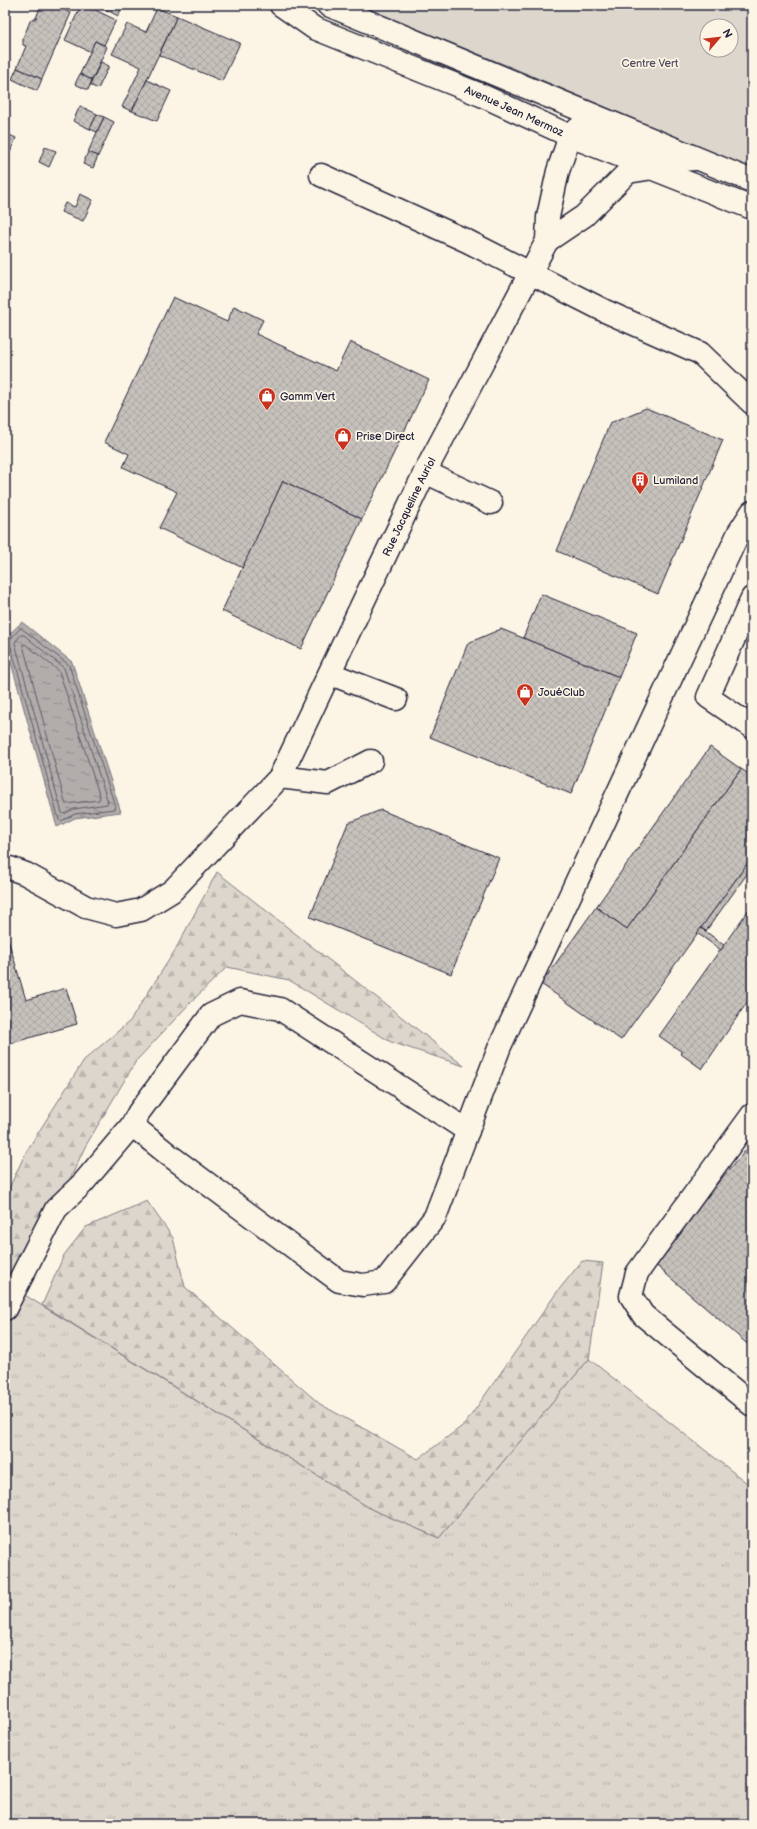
<svg xmlns="http://www.w3.org/2000/svg" width="757" height="1829" font-family="'Balsamiq Sans',sans-serif">
	<style>
		.grass { fill: url(#grass-tufts); stroke: #7f7c84 }
		.forest { fill: url(#forest-firs); stroke: #7f7c84 }
		.park { fill: #dcd6cc; stroke: #7f7c84; fill-rule: evenodd }
		.water { fill: url(#water-ripples); stroke: #78757e }
		.lines { fill: none; stroke-linecap: round; stroke-linejoin: round }
		.shore { stroke: #5c5a68; stroke-width: 1 }
		.building { fill: url(#building-cross-hatch); stroke: #22223b }
		.minor-casing { stroke: #22223b; stroke-width: 25 }
		.major-casing { stroke: #22223b; stroke-width: 25 }
		.minor { stroke: #fcf5e5; stroke-width: 22 }
		.major { stroke: #fcf5e5; stroke-width: 22 }
		.labels { text-anchor: middle; stroke-width: 3.5; stroke-linejoin: round; paint-order: stroke }
		.park-label { font-size: 11px; fill: #504f5f; stroke: #fcf5e5 }
		.street-label { font-size: 11px; fill: #22223b; stroke: #fcf5e5 }
		.poi-label { font-size: 11px; fill: #22223b; stroke: #fcf5e5; text-anchor: start }
	</style>
	<defs>
		<pattern id="grass-tufts" width="24" height="20" patternUnits="userSpaceOnUse"><rect width="24" height="20" fill="#dcd6cc"/><path d="M3 7l-1-3M5 7V3M7 7l1-3M15 17l-1-3M17 17v-4M19 17l1-3" fill="none" stroke="#bcb7b0"/></pattern>
		<pattern id="forest-firs" width="22" height="20" patternUnits="userSpaceOnUse"><rect width="22" height="20" fill="#dcd6cc"/><path d="M5 1l3.5 6h-7zM16 11l3.5 6h-7z" fill="#bcb7b0"/></pattern>
		<pattern id="water-ripples" width="26" height="14" patternUnits="userSpaceOnUse"><rect width="26" height="14" fill="#b2adab"/><path d="M2 4q2-2 4 0t4 0M15 11q2-2 4 0t4 0" fill="none" stroke="#908c8c"/></pattern>
		<pattern id="building-cross-hatch" width="8" height="8" patternUnits="userSpaceOnUse"><rect width="8" height="8" fill="#c6c1bb"/><path d="M0 0l8 8M0 8l8-8" fill="none" stroke="#aaa6a2"/></pattern>
	</defs>
	<rect width="100%" height="100%" fill="#fcf5e5"/>
	<filter id="ink" filterUnits="userSpaceOnUse"><feTurbulence type="fractalNoise" baseFrequency=".025" numOctaves="2"/><feDisplacementMap in="SourceGraphic" scale="8" xChannelSelector="R" yChannelSelector="G"/><feConvolveMatrix kernelMatrix="1 2 1 2 8 2 1 2 1" color-interpolation-filters="sRGB"/></filter>
	<g filter="url(#ink)">
		<path class="grass" d="M15 1289 373 1510 439 1538 589 1359 752 1487V1824H5V1309Z"/>
		<g class="forest">
			<path d="M217 872 464 1066 391 1042 289 980 227 967 191 1002 136 1061 85 1147 56 1209 5 1309V1197L26 1152 84 1060 130 1021 174 952Z"/>
			<path d="M147 1201 173 1238 185 1287 320 1404 418 1459 465 1424 557 1292 582 1261 603 1263 589 1359 439 1538 373 1510 42 1305 64 1255 86 1227Z"/>
		</g>
		<path class="park" d="M357 5H752V169L513 68ZM707 26H731V50H707Z"/>
		<path class="water" d="M22 622 72 662 121 812 75 818 57 827 5 641V638Z"/>
		<g class="lines">
			<g class="shore">
				<path d="M21 628 69 665 115 806 114 809 75 814 61 821 59 820 11 647 8 642Z"/>
				<path d="M21 635H24L64 668 108 802 107 804 74 809 64 814 62 813 15 643Z"/>
				<path d="M23 644H25L59 671 100 797 99 800 66 804Z"/>
			</g>
		</g>
		<g class="building">
			<path d="M41 5H52L71 13 42 79 17 68 26 46 23 45V39L30 21 36 18Z"/>
			<path d="M81 5H85L116 20 104 45 95 41 91 52 65 40Z"/>
			<path d="M106 5H123L118 16 105 9Z"/>
			<path d="M157 8 177 16 132 111 122 107 141 67 112 54 127 24 146 32Z"/>
			<path d="M177 16 240 43 222 81 159 55Z"/>
			<path d="M95 41 107 47 92 80 80 74Z"/>
			<path d="M101 62 109 66 98 89 90 85Z"/>
			<path d="M17 68 42 79 37 91 12 79Z"/>
			<path d="M80 74 92 80 88 90 75 84Z"/>
			<path d="M147 80 171 91 157 121 132 111Z"/>
			<path d="M80 106 97 114 90 129 73 121Z"/>
			<path d="M97 114 104 117 97 132 90 129Z"/>
			<path d="M104 117 114 122 98 156 88 152Z"/>
			<path d="M5 133 16 138 9 155 5 153Z"/>
			<path d="M45 147 56 151 49 167 39 162Z"/>
			<path d="M88 152 98 156 93 168 83 164Z"/>
			<path d="M80 194 93 200 83 221 61 212 65 203 75 207Z"/>
			<path d="M173 297 227 322 234 306 263 320 256 334 336 371 350 342 429 380 362 519 283 481 243 568 159 528 177 492 123 467 129 454 104 442Z"/>
			<path d="M646 408 723 440 658 594 557 551 610 423Z"/>
			<path d="M283 481 362 519 301 649 222 611Z"/>
			<path d="M541 594 637 633 619 677 523 638Z"/>
			<path d="M501 629 619 677 571 794 430 737 468 643Z"/>
			<path d="M710 747 741 769 627 929 596 907Z"/>
			<path d="M741 769 752 776V857L621 1040 541 984 596 907 627 929Z"/>
			<path d="M381 810 499 858 451 974 310 917 348 823Z"/>
			<path d="M752 857V867L706 931 701 928Z"/>
			<path d="M752 905V995L702 1069 681 1054 682 1052 659 1036Z"/>
			<path d="M701 928 724 945 721 950 697 933Z"/>
			<path d="M5 929 26 1000 66 988 77 1024 5 1045Z"/>
			<path d="M752 1143V1348L651 1261Z"/>
		</g>
		<g class="lines">
			<g class="minor-casing">
				<g id="minor">
					<path d="M321 175 467 241 605 311 700 353 752 403"/>
					<path d="M547 241 584 216 628 172 653 168"/>
					<path d="M425 472 491 503"/>
					<path d="M752 598 708 697 752 727"/>
					<path d="M331 674 396 699"/>
					<path d="M280 777 328 783 371 761"/>
					<path id="s1" d="M10 868 26 874 86 907 116 915 141 910 172 891 280 777 425 472 547 241 548 217 558 171 570 136 580 127 609 136 666 161 695 159"/>
					<path d="M752 1115 637 1273 631 1296 643 1315 752 1405"/>
					<path d="M132 1125 139 1112 211 1015 240 1001 280 1009 468 1131"/>
					<path d="M5 1309 56 1209 83 1183 132 1125 169 1155 339 1281 363 1285 384 1282 435 1217 500 1046 739 532 752 512"/>
				</g>
			</g>
			<g class="major-casing">
				<g id="major">
					<path id="s2" d="M281 5 314 28 481 95 570 136 752 208"/>
					<path d="M328 5 752 181"/>
				</g>
			</g>
			<use href="#minor" class="minor"/>
			<use href="#major" class="major"/>
		</g>
	</g>
	<defs>
		<g id="shop-pin" transform="scale(0.9)"><path d="M0 17L-7.5 6A9.5 9.5 0 1 1 7.5 6Z" fill="#c8321e" stroke="#fcf5e5"/><path d="M-5-2.5h2.3a2.7 3.5 0 0 1 5.4 0H5L5.5 6h-11ZM-1.5-2.5h3a1.5 2.3 0 0 0-3 0Z" fill="#fff"/></g>
		<g id="building-pin" transform="scale(0.9)"><path d="M0 17L-7.5 6A9.5 9.5 0 1 1 7.5 6Z" fill="#c8321e" stroke="#fcf5e5"/><path d="M-4-6H4V6H1V3H-1V6H-4ZM-2.5-4.3h1.7v1.8h-1.7ZM.8-4.3h1.7v1.8H.8ZM-2.5-1h1.7V.8h-1.7ZM.8-1h1.7V.8H.8Z" fill="#fff"/></g>
	</defs>
	<g fill-rule="evenodd">
		<use href="#shop-pin" x="267" y="396"/>
		<use href="#shop-pin" x="343" y="436"/>
		<use href="#building-pin" x="640" y="480"/>
		<use href="#shop-pin" x="525" y="692"/>
	</g>
	<g class="labels">
		<g class="park-label">
			<text x="650" y="67">Centre Vert</text>
		</g>
		<g class="street-label">
			<text dy="4" stroke="none"><textPath href="#s2" startOffset="257">Avenue Jean Mermoz</textPath></text>
			<text dy="4" stroke="none"><textPath href="#s1" startOffset="635">Rue Jacqueline Auriol</textPath></text>
		</g>
		<g class="poi-label">
			<text x="280" y="400">Gamm Vert</text>
			<text x="356" y="440">Prise Direct</text>
			<text x="653" y="484">Lumiland</text>
			<text x="538" y="696">JouéClub</text>
		</g>
	</g>
	<rect width="757" height="1829" fill="none" stroke="#fcf5e5" stroke-width="20"/>
	<rect x="10" y="10" width="737" height="1809" fill="none" stroke="#22223b" stroke-width="1.5" filter="url(#ink)"/>
	<g transform="translate(719 38) rotate(62)"><circle r="19" fill="#fcf5e5" stroke="#a5a1a1"/>
	<path d="M0-3L7 15L0 10L-7 15Z" fill="#c8321e"/>
	<text y="-6" font-size="11" font-weight="bold" text-anchor="middle" fill="#22223b">N</text>
	</g>
</svg>
